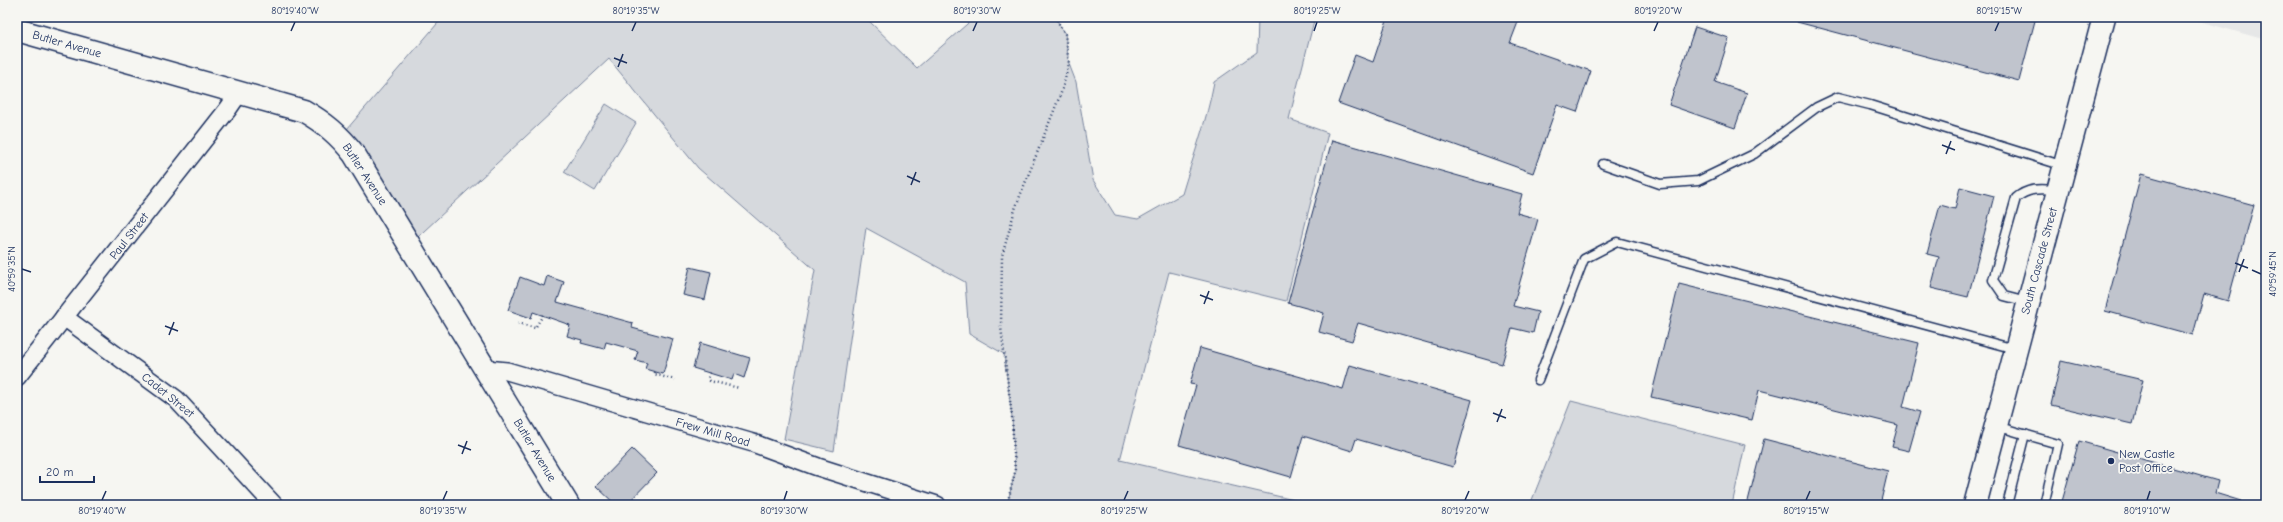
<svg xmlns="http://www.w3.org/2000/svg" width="2283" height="522" font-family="'Comic Neue',sans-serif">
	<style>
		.built { fill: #e6e7e7 }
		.green { fill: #d6d9dd; stroke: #78849e }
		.building { fill: #c0c4cd; stroke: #1b2f5e }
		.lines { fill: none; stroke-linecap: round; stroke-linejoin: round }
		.lane-casing { stroke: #1b2f5e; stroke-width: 11 }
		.street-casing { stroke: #1b2f5e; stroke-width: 20 }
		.secondary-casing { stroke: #1b2f5e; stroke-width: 25 }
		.primary-casing { stroke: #1b2f5e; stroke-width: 25 }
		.path { stroke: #1b2f5e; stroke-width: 2.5; stroke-dasharray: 1 3; stroke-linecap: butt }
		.lane { stroke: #f6f6f2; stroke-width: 8 }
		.street { stroke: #f6f6f2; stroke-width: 17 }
		.secondary { stroke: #f6f6f2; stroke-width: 22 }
		.primary { stroke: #f6f6f2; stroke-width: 22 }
		.ticks { fill: none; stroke: #1b2f5e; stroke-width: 1.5 }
		.poi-dot { fill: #1b2f5e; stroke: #f6f6f2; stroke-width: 1.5 }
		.labels { text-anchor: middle; stroke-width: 3.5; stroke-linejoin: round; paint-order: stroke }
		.street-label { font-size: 12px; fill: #1b2f5e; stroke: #f6f6f2 }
		.poi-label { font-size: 12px; fill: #1b2f5e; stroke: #f6f6f2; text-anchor: start }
		.neatline { fill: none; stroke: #1b2f5e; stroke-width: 1.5 }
		.ticks-label { font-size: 10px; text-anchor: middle; fill: #1b2f5e }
	</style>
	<rect width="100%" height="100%" fill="#f6f6f2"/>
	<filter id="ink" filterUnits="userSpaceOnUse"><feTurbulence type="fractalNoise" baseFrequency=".025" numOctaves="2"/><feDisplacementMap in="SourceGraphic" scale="8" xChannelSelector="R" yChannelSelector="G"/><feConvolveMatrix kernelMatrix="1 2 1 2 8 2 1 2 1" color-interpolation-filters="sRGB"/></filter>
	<g filter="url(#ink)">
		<path class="built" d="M2185 17H2266V40Z"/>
		<g class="green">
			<path d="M443 17H865L917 68 975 17H1055L1065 34 1069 64 1076 82 1093 180 1115 215 1138 219 1182 194C1193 157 1207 120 1214 82L1257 52 1258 17H1315L1289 119 1328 133 1286 301 1169 272 1120 460 1316 505H1007L1015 472 1012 417 1004 354 969 334 965 282 866 228 834 451 784 439 815 270 698 168 609 59 409 245 341 136Z"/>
			<path d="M606 104 636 123 595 191 564 172Z"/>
			<path d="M1571 401 1745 445 1732 505H1530Z"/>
		</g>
		<g class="building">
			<path d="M1388 17H1520L1510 43 1591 71 1577 112 1557 105 1533 173 1338 103 1355 55 1373 62Z"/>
			<path d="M1798 17H2036L2019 81 1797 22Z"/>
			<path d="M1695 27 1729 38 1715 82 1747 93 1735 128 1669 105Z"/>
			<path d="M1332 140 1522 194 1517 213 1538 219 1513 306 1538 312 1533 333 1512 328 1502 364 1358 323 1352 341 1319 332 1324 313 1288 303Z"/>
			<path d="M2141 174 2254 205 2228 301 2204 294 2193 335 2105 311Z"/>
			<path d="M1960 187 1994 196 1968 297 1931 288 1939 257 1927 254 1940 205 1955 209Z"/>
			<path d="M690 267 711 272 705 300 683 295Z"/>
			<path d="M547 276 564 282 557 302 633 323 632 328 673 339 663 374 645 369 647 363 635 360 638 351 606 342 604 349 581 343 582 340 567 336 570 325 533 312 531 318 508 310 520 277 544 286Z"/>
			<path d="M1679 284 1919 343 1903 407 1920 412 1909 451 1892 447 1898 425 1759 390 1752 420 1651 397Z"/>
			<path d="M700 343 750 358 744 378 734 374 732 380 693 368Z"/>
			<path d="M1200 348 1343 389 1350 365 1472 400 1453 467 1356 439 1352 451 1303 436 1291 477 1179 445 1196 385 1190 384Z"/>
			<path d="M2061 361 2143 380 2132 424 2051 405Z"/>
			<path d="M1764 439 1888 471 1880 505H1747Z"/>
			<path d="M2079 441 2218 481 2215 493 2241 501 2240 505H2061Z"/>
			<path d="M632 449 657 473 626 505H616L596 486Z"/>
		</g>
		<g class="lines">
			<g class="lane-casing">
				<g id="lane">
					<path d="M1603 164 1660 184 1698 181 1754 154 1817 107 1838 97 1870 105 2064 166"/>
					<path d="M2027 302 2004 296 1993 280 2016 198C2029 187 2041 189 2057 190"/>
					<path d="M1538 380 1584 259 1617 242 2015 349"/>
					<path d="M1996 426 2058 444 2044 505"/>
					<path d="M2007 505 2025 434"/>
				</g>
			</g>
			<g class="street-casing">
				<g id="street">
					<path d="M64 317 176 399 274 505"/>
					<path d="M486 369 507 371 753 443 818 467 937 505"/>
					<path d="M17 377 228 109 239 93"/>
				</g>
			</g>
			<g class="secondary-casing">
				<path id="secondary" d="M1975 505 2104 17"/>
			</g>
			<g class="primary-casing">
				<path id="primary" d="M17 30 304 111C325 123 339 135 354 154L568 505"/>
			</g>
			<g class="path">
				<path d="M518 323 535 328 543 315"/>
				<path d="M655 372 654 374 675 380"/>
				<path d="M710 373 708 378 710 381 739 388"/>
				<path d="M1007 505 1015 472 1012 417 1001 327 1002 256 1016 206 1061 93 1069 64 1065 34 1055 17"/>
			</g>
			<use href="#lane" class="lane"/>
			<use href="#street" class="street"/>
			<use href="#secondary" class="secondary"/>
			<use href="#primary" class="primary"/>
		</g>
	</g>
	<path class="ticks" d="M291 31 295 22M632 31 636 22M973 31 977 22M1314 31 1317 22M1654 31 1658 22M1995 31 1999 22M614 58 627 63M618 67 623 54M1942 145 1955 150M1946 154 1951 141M907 176 920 182M911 185 916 172M2235 263 2248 268M22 269 31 272M2252 270 2261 274M2239 272 2244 259M1200 295 1213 300M1204 304 1209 291M165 326 178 331M169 335 174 322M1493 413 1506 418M1497 422 1502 409M458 445 471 450M462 454 467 441M102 500 106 491M443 500 447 491M784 500 787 491M1124 500 1128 491M1465 500 1469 491M1806 500 1810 491M2147 500 2150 491"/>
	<circle class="poi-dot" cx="2111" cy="461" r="4"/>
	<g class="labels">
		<g class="street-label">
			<text transform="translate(67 44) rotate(16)" y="4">Butler Avenue</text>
			<text transform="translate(365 174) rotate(57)" y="4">Butler Avenue</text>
			<text transform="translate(129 236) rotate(-52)" y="4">Paul Street</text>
			<text transform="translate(2039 261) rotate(-75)" y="4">South Cascade Street</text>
			<text transform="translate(168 395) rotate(39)" y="4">Cadet Street</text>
			<text transform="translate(713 432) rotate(16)" y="4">Frew Mill Road</text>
			<text transform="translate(535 450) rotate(59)" y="4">Butler Avenue</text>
		</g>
		<g class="poi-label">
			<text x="2119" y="458">New Castle<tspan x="2119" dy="14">Post Office</tspan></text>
		</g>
	</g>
	<rect width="2283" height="522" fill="none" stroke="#f6f6f2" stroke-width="44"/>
	<path d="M40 476v6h54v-6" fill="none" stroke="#1b2f5e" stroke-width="2"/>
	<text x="46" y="476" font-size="12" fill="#1b2f5e" stroke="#f6f6f2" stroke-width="3" paint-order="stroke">20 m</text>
	<rect x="22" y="22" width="2239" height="478" class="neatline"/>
	<g class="ticks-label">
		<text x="295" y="14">80°19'40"W</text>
		<text x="636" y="14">80°19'35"W</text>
		<text x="977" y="14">80°19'30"W</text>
		<text x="1317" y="14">80°19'25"W</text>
		<text x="1658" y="14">80°19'20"W</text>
		<text x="1999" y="14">80°19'15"W</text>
		<text transform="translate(11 269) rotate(-90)" y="4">40°59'35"N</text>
		<text transform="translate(2272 274) rotate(-90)" y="4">40°59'45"N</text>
		<text x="102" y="514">80°19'40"W</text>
		<text x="443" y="514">80°19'35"W</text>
		<text x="784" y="514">80°19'30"W</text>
		<text x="1124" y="514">80°19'25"W</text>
		<text x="1465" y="514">80°19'20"W</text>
		<text x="1806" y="514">80°19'15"W</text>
		<text x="2147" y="514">80°19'10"W</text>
	</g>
</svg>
